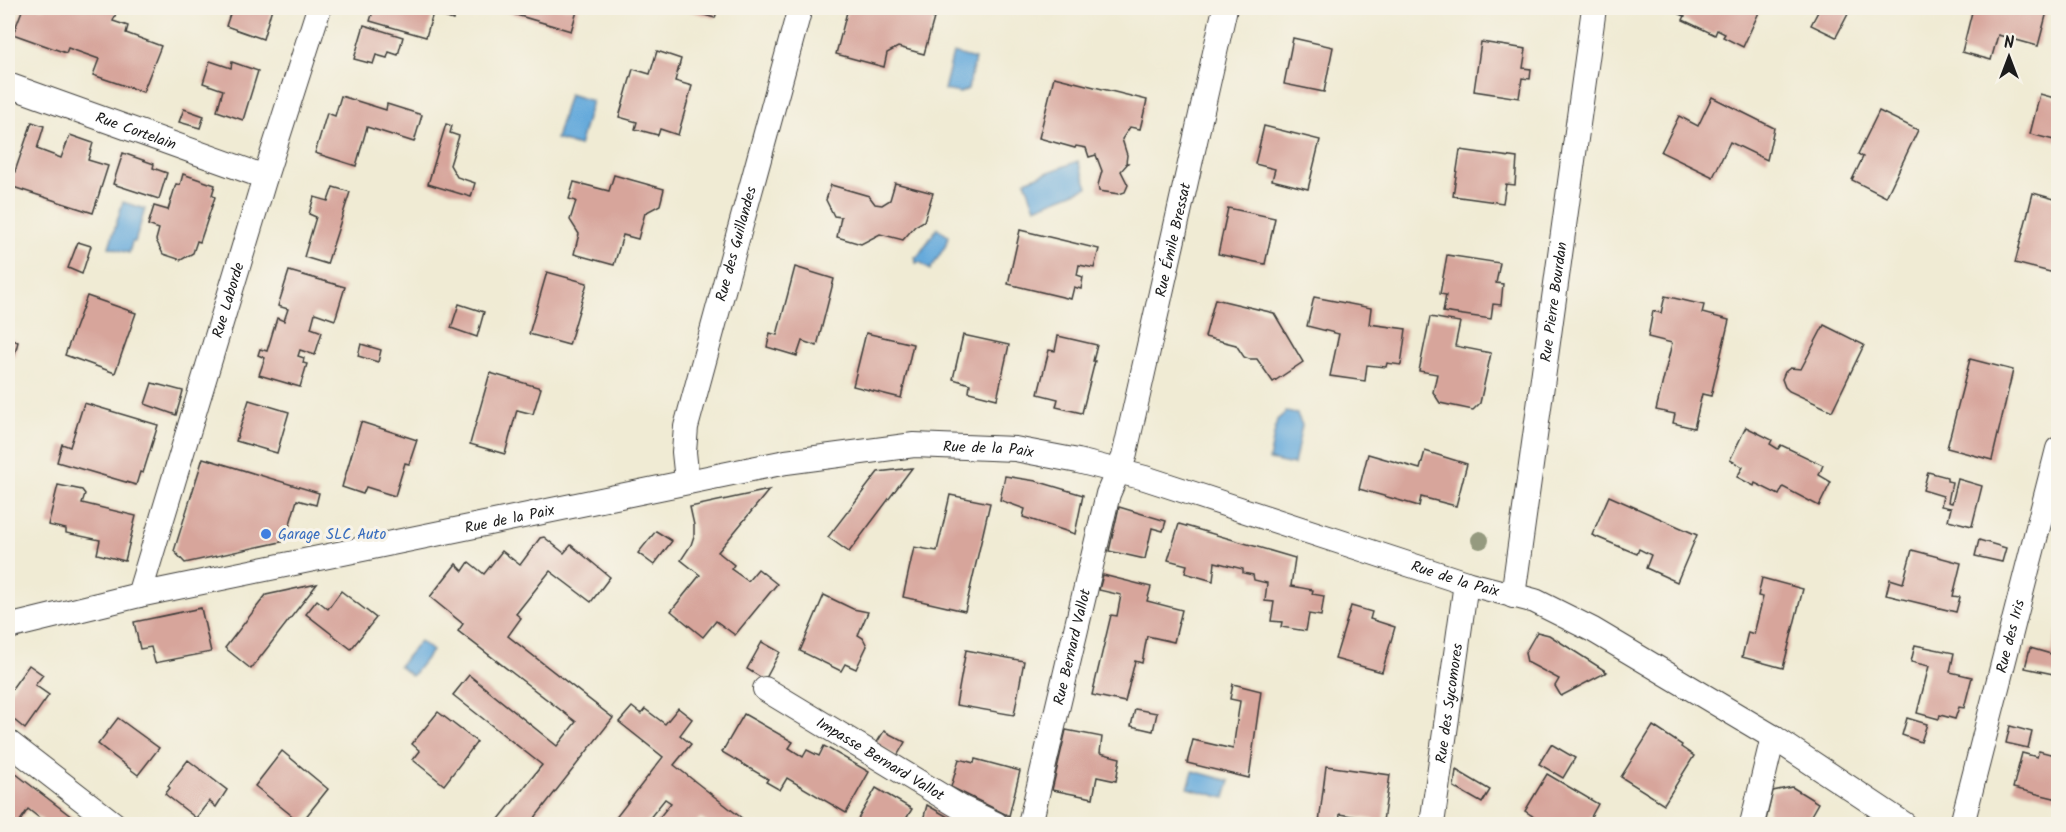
<svg xmlns="http://www.w3.org/2000/svg" width="2066" height="832" font-family="Kalam,sans-serif">
	<style>
		.water { fill: #66aadb; stroke: #41637c; stroke-width: 1.5 }
		.building { fill: #d7a59b }
		.lines { fill: none; stroke-linecap: round; stroke-linejoin: round }
		.minor-casing { stroke: #3c3b38; stroke-width: 26 }
		.minor { stroke: #fff; stroke-width: 24 }
		.tree { fill: #959a7f }
		.shop-dot { fill: #3f7fe0; stroke: #f7f3e8; stroke-width: 2 }
		.labels { text-anchor: middle; stroke-width: 6; stroke-linejoin: round; paint-order: stroke }
		.street-label { font-size: 15px; fill: #1c1c1c; stroke: #f7f3e8 }
		.shop-label { font-size: 15px; fill: #366cbe; stroke: #f7f3e8; text-anchor: start }
	</style>
	<rect width="100%" height="100%" fill="#f7f3e8"/>
	<filter id="ink" filterUnits="userSpaceOnUse"><feTurbulence type="fractalNoise" baseFrequency=".0167" numOctaves="2"/><feDisplacementMap in="SourceGraphic" scale="12" xChannelSelector="R" yChannelSelector="G"/><feConvolveMatrix kernelMatrix="1 2 1 2 8 2 1 2 1" color-interpolation-filters="sRGB"/></filter>
	<filter id="wash" filterUnits="userSpaceOnUse"><feTurbulence type="fractalNoise" baseFrequency=".008" numOctaves="4" result="noise"/><feDisplacementMap in="SourceGraphic" scale="24" xChannelSelector="R" yChannelSelector="G"/><feGaussianBlur stdDeviation="1.35" result="paint"/><feColorMatrix in="noise" values="0 0 0 0 0 0 0 0 0 0 0 0 0 0 0 0 0 1.4 0 .05"/><feComposite in="paint" operator="in"/></filter>
	<g filter="url(#wash)">
		<rect width="100%" height="100%" fill="#f0ebd4"/>
		<g class="water">
			<path d="M953 53 975 59 968 89 960 93 944 90Z"/>
			<path d="M569 94 592 101 579 146 556 139Z"/>
			<path d="M1078 161 1088 187 1035 208 1025 181Z"/>
			<path d="M123 202 145 209 135 242H132L129 253 109 247Z"/>
			<path d="M937 228 948 236 946 245 930 270 920 262 916 263 915 257 918 256Z"/>
			<path d="M1286 412 1297 414 1302 425 1294 465 1269 460 1277 420Z"/>
			<path d="M420 641 432 651 412 676 399 666Z"/>
			<path d="M1193 771 1230 781 1225 798 1188 788Z"/>
		</g>
		<g id="blocks">
			<g class="building">
				<path d="M23 8H118L113 21 128 26 126 33 161 46 143 92 93 75 99 59 68 48 66 53 13 34Z"/>
				<path d="M232 8H272L263 39 226 26Z"/>
				<path d="M374 8H457L453 20 433 13 426 37 370 21Z"/>
				<path d="M493 8H578L571 31Z"/>
				<path d="M680 8H718L715 18Z"/>
				<path d="M848 8H925L936 11 924 54 898 47 887 53 884 67 836 54Z"/>
				<path d="M1683 8H1761L1743 47 1723 37 1725 34 1717 30 1715 35 1683 20 1685 16 1680 14Z"/>
				<path d="M1820 8H1849L1848 14 1836 37 1811 25Z"/>
				<path d="M1973 8H2048L2038 46 1998 35 1991 60 1962 52Z"/>
				<path d="M364 25 403 37 398 55 389 52 387 58 376 55 373 64 354 59Z"/>
				<path d="M1293 38 1333 47 1324 92 1284 84Z"/>
				<path d="M1481 42 1526 49 1523 68 1531 69 1530 79 1522 78 1519 98 1474 91Z"/>
				<path d="M657 51 681 59 675 81 692 86 678 135 660 129 658 135 635 129 637 122 619 117 633 69 650 74Z"/>
				<path d="M210 61 231 68 232 62 258 71 243 120 217 111 223 90 203 83Z"/>
				<path d="M1054 77 1147 100 1140 129 1130 127 1122 139 1127 155 1126 163H1128L1121 171 1128 185 1125 192 1119 194 1099 191 1098 185 1102 171 1096 155 1089 157 1086 148 1076 146 1075 148 1039 138Z"/>
				<path d="M2040 94 2058 99V141L2030 134Z"/>
				<path d="M341 96 386 110 387 104 422 115 414 142 367 127 356 166 315 153 327 113 335 116Z"/>
				<path d="M1712 97 1774 128 1767 160 1730 142 1713 177 1661 152 1679 116 1698 126Z"/>
				<path d="M184 109 204 116 200 128 179 122Z"/>
				<path d="M1879 111 1918 130 1886 197 1852 180 1863 157 1858 154Z"/>
				<path d="M32 122 44 126 37 149 61 158 70 135 93 143 88 160 108 166 93 213 10 186Z"/>
				<path d="M446 124 452 126 450 133 459 136 450 165 457 177 475 183 471 197 428 184Z"/>
				<path d="M1264 126 1320 140 1308 189 1272 180 1275 169 1255 164Z"/>
				<path d="M8 139 13 141 8 155Z"/>
				<path d="M1460 150 1517 158 1515 185 1506 184 1503 203 1453 196Z"/>
				<path d="M123 153 154 164 153 168 167 173 159 199 113 184Z"/>
				<path d="M183 174 215 185 212 195 215 197 200 242 197 241 193 253 181 260 163 254 156 240 159 229 148 225 154 206 168 210 176 184 180 185Z"/>
				<path d="M614 175 664 189 660 205 645 213 638 239 623 235 614 265 574 254 579 234 570 220 576 201 569 199 574 182 609 191Z"/>
				<path d="M895 183 933 193 924 221 915 226 903 240 880 234 861 244 837 237 841 217 834 216 826 200 831 185 869 196 875 204 882 205 890 200Z"/>
				<path d="M333 187 350 192 327 264 304 257 316 217 309 214 314 197 328 201Z"/>
				<path d="M2033 193 2058 200V274L2015 263Z"/>
				<path d="M1228 208 1275 218 1265 264 1218 254Z"/>
				<path d="M8 219 14 221 8 237Z"/>
				<path d="M1020 230 1099 249 1094 268 1079 265 1077 275 1083 277 1081 289 1074 287 1071 299 1008 284Z"/>
				<path d="M78 242 91 246 82 274 68 268Z"/>
				<path d="M1447 255 1500 263 1496 283 1503 284 1501 305 1493 304 1491 319 1443 312 1446 295 1440 294Z"/>
				<path d="M795 267 834 279 817 346 802 341 797 356 767 347 770 333 777 335Z"/>
				<path d="M289 271 345 287 335 320 315 313 311 328 322 332 315 355 300 350 298 356 304 358 303 363 307 364 300 387 259 375 265 358 258 355 260 349 267 351 277 318 284 321 288 309 278 306Z"/>
				<path d="M547 272 587 283 569 345 529 334Z"/>
				<path d="M87 296 136 313 115 373 65 355Z"/>
				<path d="M1665 296 1704 305 1702 313 1729 320 1711 396 1702 394 1694 428 1673 423 1675 414 1656 410 1672 343 1648 337 1653 311 1661 313Z"/>
				<path d="M1314 297 1371 308 1369 324 1406 329 1401 365 1387 363 1386 367 1367 365 1365 381 1330 376 1339 334 1307 326Z"/>
				<path d="M1215 299 1274 313 1303 362 1273 382 1257 359H1249L1244 357 1236 345 1205 337Z"/>
				<path d="M459 304 484 312 477 337 451 328Z"/>
				<path d="M1430 317 1460 322 1455 346 1491 353 1480 403 1473 410 1440 403 1433 392 1437 374 1419 371Z"/>
				<path d="M1824 325 1864 345 1832 411 1789 391 1785 387 1782 379 1785 372 1790 368 1801 369Z"/>
				<path d="M866 333 913 344 901 398 853 386Z"/>
				<path d="M963 335 1009 345 997 399 969 392 970 384 953 379Z"/>
				<path d="M1058 336 1097 345 1093 361H1095L1082 413 1056 407 1058 399 1038 394 1049 350 1055 351Z"/>
				<path d="M8 338 18 342 14 357 8 354Z"/>
				<path d="M361 344 381 350 378 362 358 356Z"/>
				<path d="M1970 359 2013 370 1992 460 1947 448Z"/>
				<path d="M490 373 541 388 533 414 517 410 505 454 470 444Z"/>
				<path d="M152 383 183 391 176 415 145 404Z"/>
				<path d="M249 400 289 412 277 453 236 441Z"/>
				<path d="M84 403 158 425 143 473 140 472 136 485 57 462 62 444 70 447Z"/>
				<path d="M361 422 417 440 409 464 405 463 395 496 366 487 363 494 342 487Z"/>
				<path d="M1746 427 1772 440 1770 444 1778 449 1781 445 1823 465 1819 475 1831 482 1819 506 1783 487 1779 495 1755 483 1754 486 1737 477 1743 467 1730 460Z"/>
				<path d="M1425 451 1467 464 1456 506 1421 497 1419 506 1359 489 1368 454 1420 469Z"/>
				<path d="M203 458 319 493 316 505 297 500 285 541 185 563 174 551Z"/>
				<path d="M912 468 849 552 828 537 878 472Z"/>
				<path d="M1928 472 1947 477V481L1952 482 1948 502 1952 503 1958 479 1982 486 1972 526 1948 520 1951 508 1941 506 1943 496 1923 490Z"/>
				<path d="M1005 476 1036 481 1083 495 1075 534 1023 517 1025 509 1000 500Z"/>
				<path d="M58 485 82 490 85 494 82 503 136 516 125 561 97 554 100 540 66 533V529L48 525Z"/>
				<path d="M769 490 718 552 734 565 731 569 748 581 758 569 777 584 735 635 716 621 703 637 671 611 700 575 681 560 691 545 694 536V525L690 507Z"/>
				<path d="M950 495 990 503 965 611 903 597 914 547 937 551Z"/>
				<path d="M1609 496 1697 535 1677 582 1646 568 1651 555 1639 549 1637 554 1592 535Z"/>
				<path d="M1119 507 1166 521 1163 531 1152 528 1145 559 1109 551Z"/>
				<path d="M1179 524 1295 558 1291 586 1313 590 1312 594 1324 596 1321 616 1309 614 1306 631 1281 627 1282 622 1271 621 1274 602 1265 601 1267 583 1254 580 1253 575 1243 573V569L1215 562 1213 581 1185 573 1187 565 1168 560Z"/>
				<path d="M656 531 672 541 654 565 638 553Z"/>
				<path d="M544 537 564 553 571 545 610 577 591 602 550 571 516 614 521 618 508 636 613 718 530 824H495L542 765 453 695 469 675 557 746 576 722 458 631 463 624 430 597 456 564 463 571 469 562 484 574 502 551 520 565 540 538Z"/>
				<path d="M1979 540 2006 548 2002 562 1975 556Z"/>
				<path d="M1912 550 1961 563 1953 596 1960 597 1956 612 1886 595 1890 579 1903 583Z"/>
				<path d="M1103 575 1151 587 1147 601 1182 610 1174 642 1147 636 1142 663 1135 661 1125 702 1092 695 1111 615 1117 616 1121 595 1099 590Z"/>
				<path d="M1762 578 1803 589 1783 668 1742 657 1748 632 1754 634 1763 597 1758 596Z"/>
				<path d="M317 584 251 669 225 648 266 595Z"/>
				<path d="M341 591 376 618 351 649 306 614 317 600 328 609Z"/>
				<path d="M824 595 853 609 868 612 858 635 863 638 867 646 856 669 845 664 841 671 800 651Z"/>
				<path d="M1351 606 1372 612 1370 619 1395 627 1382 672 1335 659Z"/>
				<path d="M201 608 211 652 155 663 151 647 140 649 134 622Z"/>
				<path d="M2058 627V675L2025 668 2030 648 2051 654Z"/>
				<path d="M1537 632 1549 635 1607 672 1561 696 1555 686 1559 679 1527 662 1525 653Z"/>
				<path d="M762 642 780 652 765 680 747 669Z"/>
				<path d="M1915 645 1954 653 1950 672 1972 677 1964 708 1959 707 1955 719 1940 715 1939 719 1917 713 1929 666 1911 662Z"/>
				<path d="M966 650 1024 661 1014 715 956 705Z"/>
				<path d="M29 665 43 675 35 685 49 695 25 729 8 715V694Z"/>
				<path d="M1233 684 1261 691 1249 778 1187 763 1193 740 1233 749 1240 701 1230 699Z"/>
				<path d="M632 707 641 714 645 709 665 724 678 708 692 719 680 735 691 744 674 765 743 819 738 824H709L700 818 695 824H654L671 803 665 799 645 824H611L663 757 619 722Z"/>
				<path d="M1135 709 1157 713 1153 731 1131 726Z"/>
				<path d="M438 712 477 742 444 785 413 760 420 751 412 744Z"/>
				<path d="M744 714 793 742 789 748 803 757 807 750 819 756 824 746 869 772 846 813 787 778 780 790 766 782 768 779 722 752Z"/>
				<path d="M118 718 159 748 138 775 98 744Z"/>
				<path d="M1907 718 1927 724 1921 742 1902 735Z"/>
				<path d="M1653 726 1682 745 1681 747 1694 756 1664 804 1621 777Z"/>
				<path d="M2010 726 2032 732 2028 748 2006 743Z"/>
				<path d="M1066 730 1102 737 1100 753 1120 758 1116 781 1097 777 1093 798 1052 790Z"/>
				<path d="M884 731 905 742 897 756 876 744Z"/>
				<path d="M1551 744 1575 758 1563 778 1539 764Z"/>
				<path d="M282 751 328 789 301 823 255 786Z"/>
				<path d="M2039 751 2058 756V799L2013 788 2022 753 2037 757Z"/>
				<path d="M959 759 974 763 975 759 1020 771 1009 816 951 787Z"/>
				<path d="M188 760 227 790 216 807 209 801 196 818 165 794 170 788 168 786Z"/>
				<path d="M1326 766 1390 775 1383 821 1340 814 1339 824 1319 823Z"/>
				<path d="M8 767 20 777 81 824H47L28 809 18 824H8Z"/>
				<path d="M1456 770 1490 790 1482 803 1454 787Z"/>
				<path d="M1547 774 1598 804 1587 824H1529L1534 817 1525 811Z"/>
				<path d="M1792 787 1818 803 1806 824H1765L1773 791Z"/>
				<path d="M876 788 912 809 903 824H883L880 823 879 824H855Z"/>
				<path d="M927 805 948 817 943 824H922Z"/>
			</g>
		</g>
	</g>
	<g filter="url(#ink)">
		<use href="#blocks" fill-opacity="0" stroke="#3c3b38" stroke-width="1.5"/>
		<g class="lines">
			<g class="minor-casing">
				<g id="minor">
					<path id="s1" d="M8 85 265 177"/>
					<path id="s2" d="M687 481 684 452 686 427 800 8"/>
					<path id="s3" d="M139 595 265 177 319 8"/>
					<path id="s4" d="M1513 596 1594 8"/>
					<path id="s5" d="M8 627 139 595 786 462 914 445 1015 449 1078 461 1145 478 1466 583 1535 601 1593 630 1773 737 1904 824"/>
					<path id="s6" d="M765 689 960 807 996 824"/>
					<path d="M8 742 114 824"/>
					<path id="s7" d="M1030 824 1108 494 1124 457 1225 8"/>
					<path id="s8" d="M1432 824 1466 583"/>
					<path d="M1752 824 1773 737"/>
					<path id="s9" d="M1962 824 2058 449"/>
				</g>
			</g>
			<use href="#minor" class="minor"/>
		</g>
		<circle class="tree" cx="1480" cy="540" r="9"/>
	</g>
	<circle class="shop-dot" cx="266" cy="534" r="6"/>
	<g class="labels">
		<g class="street-label">
			<text dy="5" stroke="none"><textPath href="#s1" startOffset="136">Rue Cortelain</textPath></text>
			<text dy="5" stroke="none"><textPath href="#s7" startOffset="602">Rue Émile Bressat</textPath></text>
			<text dy="5" stroke="none"><textPath href="#s2" startOffset="244">Rue des Guillandes</textPath></text>
			<text dy="5" stroke="none"><textPath href="#s3" startOffset="308">Rue Laborde</textPath></text>
			<text dy="5" stroke="none"><textPath href="#s4" startOffset="297">Rue Pierre Bourdan</textPath></text>
			<text dy="5" stroke="none"><textPath href="#s5" startOffset="999">Rue de la Paix</textPath></text>
			<text dy="5" stroke="none"><textPath href="#s5" startOffset="513">Rue de la Paix</textPath></text>
			<text dy="5" stroke="none"><textPath href="#s5" startOffset="1485">Rue de la Paix</textPath></text>
			<text dy="5" stroke="none"><textPath href="#s9" startOffset="194">Rue des Iris</textPath></text>
			<text dy="5" stroke="none"><textPath href="#s7" startOffset="182">Rue Bernard Vallot</textPath></text>
			<text dy="5" stroke="none"><textPath href="#s8" startOffset="122">Rue des Sycomores</textPath></text>
			<text dy="5" stroke="none"><textPath href="#s6" startOffset="135">Impasse Bernard Vallot</textPath></text>
		</g>
		<g class="shop-label">
			<text x="278" y="539">Garage SLC Auto</text>
		</g>
	</g>
	<rect width="2066" height="832" fill="none" stroke="#f7f3e8" stroke-width="30"/>
	<g transform="translate(2009 57)" stroke="#f7f3e8" stroke-width="4.5" paint-order="stroke">
	<path d="M0-4.5L10 22L0 15L-10 22Z" fill="#1c1c1c"/>
	<text y="-9" font-size="16" font-weight="bold" text-anchor="middle" fill="#1c1c1c">N</text>
	</g>
</svg>
